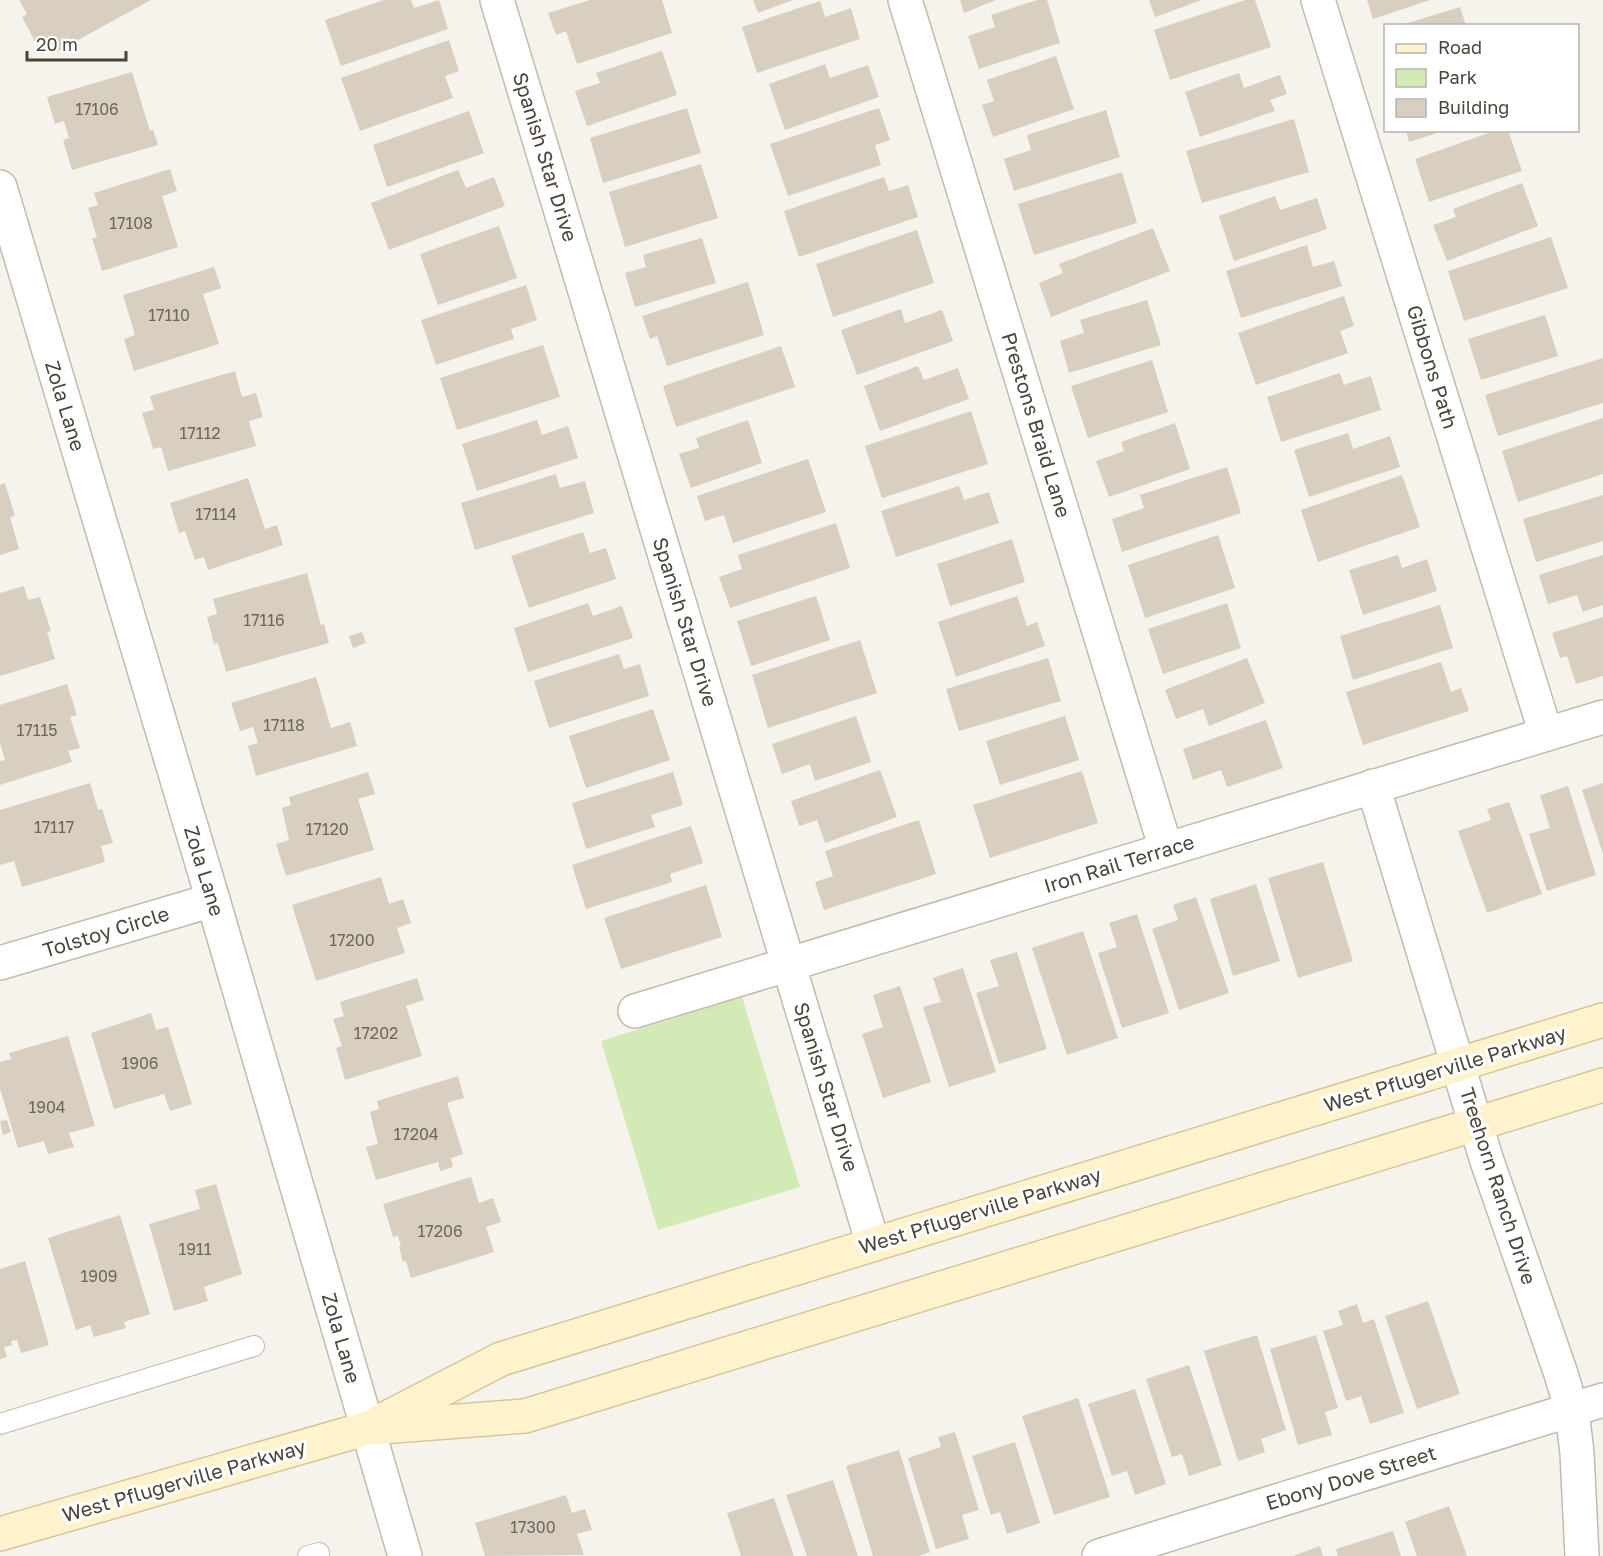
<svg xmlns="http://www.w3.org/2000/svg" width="1603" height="1556" font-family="'Golos Text',sans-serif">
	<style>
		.green { fill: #d2eab5 }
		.building { fill: #d8cfc1 }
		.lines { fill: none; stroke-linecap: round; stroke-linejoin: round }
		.service-casing { stroke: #c2bbae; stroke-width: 22 }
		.minor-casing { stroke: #c2bbae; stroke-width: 36 }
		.secondary-casing { stroke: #d6c79b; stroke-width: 36 }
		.service { stroke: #fff; stroke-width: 20 }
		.minor { stroke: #fff; stroke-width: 33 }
		.secondary { stroke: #fff3cd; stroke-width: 33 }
		.labels { text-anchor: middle; stroke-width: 6; stroke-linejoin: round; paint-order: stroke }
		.number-label { font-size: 16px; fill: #6e675b }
		.street-label { font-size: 20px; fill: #4b4439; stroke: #fff }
	</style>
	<rect width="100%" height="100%" fill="#f6f3ec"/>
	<path class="green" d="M742 997 800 1187 658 1230 601 1041Z"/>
	<g class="building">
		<path d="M19 0H151L56 52 49 39 37 45 22 17 27 14Z"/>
		<path d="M384 0H411L414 8 439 0 448 29 341 66 325 20Z"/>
		<path d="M590 0H662L672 33 577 64 566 31 556 35 548 13Z"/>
		<path d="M753 0H793L758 13Z"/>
		<path d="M960 0H996L964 13Z"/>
		<path d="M1037 0H1047L1060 43 979 69 968 36 995 27 991 15Z"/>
		<path d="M1149 0H1202L1155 17Z"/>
		<path d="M1245 0H1255L1271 47 1170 80 1154 30Z"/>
		<path d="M1367 0H1430L1373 19Z"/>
		<path d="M820 1 825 17 851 8 860 39 757 73 742 27Z"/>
		<path d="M1460 7 1466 26H1401V25Z"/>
		<path d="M449 40 459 71 445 76 453 98 360 131 341 78Z"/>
		<path d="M662 51 677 95 587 126 575 91 600 83 596 73Z"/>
		<path d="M1056 56 1074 109 993 137 982 105 994 101 987 80Z"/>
		<path d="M825 64 830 78 868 65 879 97 785 130 769 84Z"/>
		<path d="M132 72 150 131 153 129 158 145 72 170 63 140 69 138 64 121 55 124 47 97Z"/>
		<path d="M1239 73 1244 88 1280 75 1287 94 1270 100 1275 111 1200 137 1185 92Z"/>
		<path d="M687 108 701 153 603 183 590 138Z"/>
		<path d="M879 108 890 140 875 145 881 165 788 196 770 144Z"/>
		<path d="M1106 110 1120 157 1014 191 1004 159 1031 150 1027 135Z"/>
		<path d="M469 111 484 153 387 187 373 145Z"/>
		<path d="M1294 119 1309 172 1202 203 1186 151Z"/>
		<path d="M1406 130H1443V131L1409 142Z"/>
		<path d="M1497 130H1508L1522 171 1429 202 1415 159Z"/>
		<path d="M701 164 718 218 625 247 609 192Z"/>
		<path d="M170 169 177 191 162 196 178 247 102 271 92 238H97L88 208 98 205 94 193Z"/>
		<path d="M458 170 466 188 494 177 505 206 389 250 371 203Z"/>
		<path d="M1122 172 1137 223 1034 255 1018 204Z"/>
		<path d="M884 177 889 191 908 185 918 217 799 257 784 211Z"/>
		<path d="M1522 183 1538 226 1447 261 1433 225 1456 217 1453 209Z"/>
		<path d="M1275 196 1280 210 1317 198 1327 229 1234 261 1219 216Z"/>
		<path d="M499 226 517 278 438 305 420 254Z"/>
		<path d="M1153 228 1170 271 1051 317 1039 283 1063 273 1059 264Z"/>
		<path d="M917 230 934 283 833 317 816 264Z"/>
		<path d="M1551 237 1568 288 1464 321 1448 271Z"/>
		<path d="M702 238 716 283 635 307 625 273 646 267 643 255Z"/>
		<path d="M1307 245 1313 267 1334 261 1342 286 1241 318 1226 271Z"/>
		<path d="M214 267 221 288 203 294 219 344 134 371 124 339 135 335 123 295Z"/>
		<path d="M748 282 764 335 667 366 657 336 650 339 642 316Z"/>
		<path d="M526 285 537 320 511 329 514 339 436 365 421 320Z"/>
		<path d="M1344 296 1354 326 1340 331 1348 353 1256 385 1238 333Z"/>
		<path d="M1147 300 1161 345 1069 373 1060 341 1084 333 1080 320Z"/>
		<path d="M901 309 905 323 942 310 953 341 857 375 841 330Z"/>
		<path d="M1545 315 1558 356 1481 380 1468 339Z"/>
		<path d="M543 345 560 397 457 430 440 378Z"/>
		<path d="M781 346 795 387 676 427 663 386Z"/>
		<path d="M1603 358V403L1498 436 1485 395Z"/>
		<path d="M1152 360 1168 412 1088 438 1071 386Z"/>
		<path d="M918 366 924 380 958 368 969 399 880 431 864 386Z"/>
		<path d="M235 371 242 397 256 393 263 417 249 421 256 446 168 471 161 447 153 449 142 413 154 410 150 396Z"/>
		<path d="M1340 373 1344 385 1371 376 1381 410 1281 442 1267 397Z"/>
		<path d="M971 411 988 464 882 498 865 446Z"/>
		<path d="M1603 418V474L1518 502 1502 451Z"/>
		<path d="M537 420 542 435 568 426 578 458 477 491 462 444Z"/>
		<path d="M748 420 762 463 691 488 679 454 699 448 696 438Z"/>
		<path d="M1175 423 1190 469 1109 497 1096 461 1124 451 1121 442Z"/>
		<path d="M1348 433 1353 449 1390 436 1400 467 1309 497 1294 450Z"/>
		<path d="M808 459 826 512 733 543 724 515 705 521 697 496Z"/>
		<path d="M1227 467 1241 513 1122 552 1112 519 1144 508 1140 495Z"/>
		<path d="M556 474 560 488 585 481 594 513 475 550 461 503Z"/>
		<path d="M1402 475 1420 527 1318 562 1301 510Z"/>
		<path d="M248 478 265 529 277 525 283 545 208 570 204 557 195 560 185 531 179 533 170 503Z"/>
		<path d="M5 483 15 516 10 517 19 549 0 555V485Z"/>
		<path d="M959 486 964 500 989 492 999 523 896 557 881 511Z"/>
		<path d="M1603 495V541L1536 562 1523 519Z"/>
		<path d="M836 523 850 568 730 608 719 577 742 569 738 555Z"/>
		<path d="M583 532 590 553 606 548 616 579 529 608 511 556Z"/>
		<path d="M1218 535 1235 588 1145 618 1128 565Z"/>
		<path d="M1012 539 1025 582 950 606 937 564Z"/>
		<path d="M1398 555 1402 568 1427 559 1437 591 1363 615 1349 570Z"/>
		<path d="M1603 555V605L1583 612 1577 595 1548 604 1539 575Z"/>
		<path d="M307 573 321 625 324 624 329 643 226 672 218 643 214 644 207 617 217 614 213 599Z"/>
		<path d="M24 586 28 600 40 597 51 631 47 632 55 659 0 676V593Z"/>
		<path d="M816 596 830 640 751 666 737 621Z"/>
		<path d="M1017 596 1027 626 1037 622 1045 646 956 677 938 622Z"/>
		<path d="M588 603 593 616 622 606 633 638 528 672 514 628Z"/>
		<path d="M1227 603 1241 648 1163 674 1148 629Z"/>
		<path d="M1440 605 1453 648 1353 680 1340 636Z"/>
		<path d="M1603 617V676L1576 684 1567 656 1560 658 1552 633Z"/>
		<path d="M362 632 366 643 353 648 349 636Z"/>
		<path d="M860 640 877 693 768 728 752 675Z"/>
		<path d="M619 654 624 669 640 664 649 696 549 728 534 681Z"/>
		<path d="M1048 658 1061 701 959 731 946 689Z"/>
		<path d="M1247 658 1265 703 1209 726 1203 709 1176 719 1165 690Z"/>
		<path d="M1441 662 1451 692 1461 688 1469 711 1363 745 1346 692Z"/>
		<path d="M316 677 331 728 350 722 357 746 256 776 248 746 258 743 253 727 240 731 231 703Z"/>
		<path d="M67 684 77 715 70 717 80 748 68 751 72 762 0 785V761L5 760 0 743V705Z"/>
		<path d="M653 709 670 760 586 788 569 736Z"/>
		<path d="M856 716 871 762 815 781 810 764 782 774 772 744Z"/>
		<path d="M1065 716 1079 760 1000 785 986 741Z"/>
		<path d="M1266 720 1283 768 1227 787 1221 770 1193 780 1183 749Z"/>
		<path d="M880 770 897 817 825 843 817 820 799 826 791 801Z"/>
		<path d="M1082 771 1098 823 990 858 973 805Z"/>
		<path d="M368 772 375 794 358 799 374 850 286 876 276 844 289 840 282 808 291 805 289 797Z"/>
		<path d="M673 772 683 805 651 815 655 827 586 849 572 803Z"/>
		<path d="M90 783 98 810 102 809 113 843 101 846 105 862 22 887 14 861 0 865V810Z"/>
		<path d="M1603 783V854L1582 790Z"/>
		<path d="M1568 786 1596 875 1547 891 1529 834 1550 828 1540 795Z"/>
		<path d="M1509 802 1542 894 1487 913 1458 831 1491 820 1487 809Z"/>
		<path d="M919 820 936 874 824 910 815 882 833 876 825 851Z"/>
		<path d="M691 826 703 863 670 874 672 882 586 909 572 865Z"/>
		<path d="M1323 862 1353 961 1298 978 1268 878Z"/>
		<path d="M381 877 389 904 403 899 411 923 397 928 405 953 316 981 292 905Z"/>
		<path d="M1256 884 1280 961 1233 976 1210 899Z"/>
		<path d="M706 885 722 937 621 969 604 918Z"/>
		<path d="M1196 897 1229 993 1179 1010 1152 929 1178 920 1173 905Z"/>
		<path d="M1137 914 1169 1013 1122 1028 1098 953 1117 947 1109 923Z"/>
		<path d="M1083 931 1118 1038 1067 1055 1032 948Z"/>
		<path d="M1017 952 1047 1049 999 1064 976 993 999 986 990 960Z"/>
		<path d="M963 968 996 1072 949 1087 923 1007 941 1002 933 978Z"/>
		<path d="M417 978 424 1000 406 1006 422 1056 345 1080 336 1048 342 1046 333 1019 344 1016 340 1002Z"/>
		<path d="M900 986 931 1082 883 1098 862 1034 883 1027 873 995Z"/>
		<path d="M151 1013 156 1030 168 1027 192 1104 170 1111 164 1094 114 1109 91 1033Z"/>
		<path d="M68 1036 95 1126 69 1133 74 1147 48 1154 44 1141 18 1148 0 1089V1062L11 1059 9 1053Z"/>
		<path d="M458 1076 464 1098 447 1103 463 1154 451 1158 453 1167 440 1171 438 1162 376 1180 366 1147 378 1144 370 1112 379 1109 377 1101Z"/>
		<path d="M7 1120 11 1132 3 1135 0 1121Z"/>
		<path d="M471 1177 479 1203 493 1198 501 1222 486 1227 494 1252 411 1278 406 1261 403 1262 399 1247 401 1246 398 1236 393 1237 383 1204Z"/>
		<path d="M216 1184 242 1274 204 1287 208 1301 174 1311 149 1224 200 1209 195 1190Z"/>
		<path d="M120 1215 150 1314 124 1322 126 1328 94 1337 90 1325 76 1330 48 1238Z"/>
		<path d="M25 1261 49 1345 21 1353 17 1340 11 1341 12 1345 4 1347 7 1357 0 1359V1269Z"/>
		<path d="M1428 1301 1460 1394 1417 1409 1385 1316Z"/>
		<path d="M1357 1304 1363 1323 1374 1319 1404 1413 1370 1424 1361 1396 1346 1401 1323 1331 1343 1325 1338 1311Z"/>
		<path d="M1257 1335 1286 1430 1261 1439 1265 1452 1238 1461 1204 1351Z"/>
		<path d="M1316 1335 1338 1408 1325 1412 1332 1435 1298 1445 1270 1349Z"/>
		<path d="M1189 1365 1222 1465 1189 1476 1182 1454 1172 1457 1146 1379Z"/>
		<path d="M1135 1389 1166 1484 1135 1495 1127 1471 1112 1476 1088 1404Z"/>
		<path d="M1078 1398 1110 1497 1054 1515 1022 1416Z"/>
		<path d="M955 1432 979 1510 962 1515 969 1539 936 1549 908 1458 941 1447 938 1437Z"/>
		<path d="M1015 1442 1040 1523 1007 1534 1000 1512 991 1515 972 1456Z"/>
		<path d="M899 1450 930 1552 919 1556H873L846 1466Z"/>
		<path d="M833 1480 858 1556H807L786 1495Z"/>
		<path d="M566 1495 572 1513 585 1509 592 1530 577 1534 584 1555 485 1556 475 1523Z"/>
		<path d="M774 1498 794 1556H741L727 1513Z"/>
		<path d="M1449 1506 1467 1556H1417L1405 1522Z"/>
		<path d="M1393 1531 1401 1556H1338L1336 1549Z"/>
		<path d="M1320 1546 1323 1556H1293Z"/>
	</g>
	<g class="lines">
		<g class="service-casing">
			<g id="service">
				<path d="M0 1424 254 1346"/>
				<path d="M308 1556 319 1553"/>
			</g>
		</g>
		<g class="minor-casing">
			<g id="minor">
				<path d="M497 0 873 1244"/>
				<path d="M905 0 1166 849"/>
				<path d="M1318 0 1546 734"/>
				<path d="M0 187 213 900 405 1556"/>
				<path d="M1373 786 1486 1158 1561 1374 1572 1411 1577 1453 1582 1556"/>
				<path d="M0 963 213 900"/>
				<path d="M635 1011 1603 717"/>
				<path d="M1099 1556 1603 1400"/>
			</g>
		</g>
		<g class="secondary-casing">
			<g id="secondary">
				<path d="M381 1421 501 1359 1603 1020"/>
				<path d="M0 1534 368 1428 525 1416 1603 1085"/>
			</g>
		</g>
		<use href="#service" class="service"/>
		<use href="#minor" class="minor"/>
		<use href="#secondary" class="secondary"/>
	</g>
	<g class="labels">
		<g class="number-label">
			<text x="97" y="115">17106</text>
			<text x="131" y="229">17108</text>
			<text x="169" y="321">17110</text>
			<text x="200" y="439">17112</text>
			<text x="216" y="520">17114</text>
			<text x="264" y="626">17116</text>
			<text x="284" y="731">17118</text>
			<text x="37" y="736">17115</text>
			<text x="54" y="833">17117</text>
			<text x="327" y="835">17120</text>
			<text x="352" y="946">17200</text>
			<text x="376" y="1039">17202</text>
			<text x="140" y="1069">1906</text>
			<text x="47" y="1113">1904</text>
			<text x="416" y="1140">17204</text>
			<text x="440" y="1237">17206</text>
			<text x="195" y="1255">1911</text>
			<text x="99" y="1282">1909</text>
			<text x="533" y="1533">17300</text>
		</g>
		<g class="street-label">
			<text transform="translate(545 157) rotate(73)" y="7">Spanish Star Drive</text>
			<text transform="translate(1432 367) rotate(73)" y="7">Gibbons Path</text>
			<text transform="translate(65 406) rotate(73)" y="7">Zola Lane</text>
			<text transform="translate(1036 425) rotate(73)" y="7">Prestons Braid Lane</text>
			<text transform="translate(685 622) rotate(73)" y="7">Spanish Star Drive</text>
			<text transform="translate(1119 864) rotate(-17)" y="7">Iron Rail Terrace</text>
			<text transform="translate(204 871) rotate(73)" y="7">Zola Lane</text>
			<text transform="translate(106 932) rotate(-17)" y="7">Tolstoy Circle</text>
			<text transform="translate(1445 1069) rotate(-17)" y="7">West Pflugerville Parkway</text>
			<text transform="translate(826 1087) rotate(73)" y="7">Spanish Star Drive</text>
			<text transform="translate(1498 1186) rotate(72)" y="7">Treehorn Ranch Drive</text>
			<text transform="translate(980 1211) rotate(-17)" y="7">West Pflugerville Parkway</text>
			<text transform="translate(341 1338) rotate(74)" y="7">Zola Lane</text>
			<text transform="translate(1351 1478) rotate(-17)" y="7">Ebony Dove Street</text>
			<text transform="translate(184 1481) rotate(-16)" y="7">West Pflugerville Parkway</text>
		</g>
	</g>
	<rect x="1384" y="24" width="195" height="108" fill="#ffffff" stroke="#b7b4b0" stroke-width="1.5"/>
	<rect x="1396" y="44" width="30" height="9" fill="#fff3cd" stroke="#b7b4b0" stroke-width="1.5"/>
	<text x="1438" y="54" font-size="18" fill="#4b4439">Road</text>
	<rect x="1396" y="69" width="30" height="18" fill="#d2eab5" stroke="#b7b4b0" stroke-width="1.5"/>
	<text x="1438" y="84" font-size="18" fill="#4b4439">Park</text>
	<rect x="1396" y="99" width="30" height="18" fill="#d8cfc1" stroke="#b7b4b0" stroke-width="1.5"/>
	<text x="1438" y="114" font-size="18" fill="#4b4439">Building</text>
	<path d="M27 51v9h99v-9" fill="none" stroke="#4b4439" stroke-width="3"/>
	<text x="36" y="51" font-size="18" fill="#4b4439" stroke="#ffffff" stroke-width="4.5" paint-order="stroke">20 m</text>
</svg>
